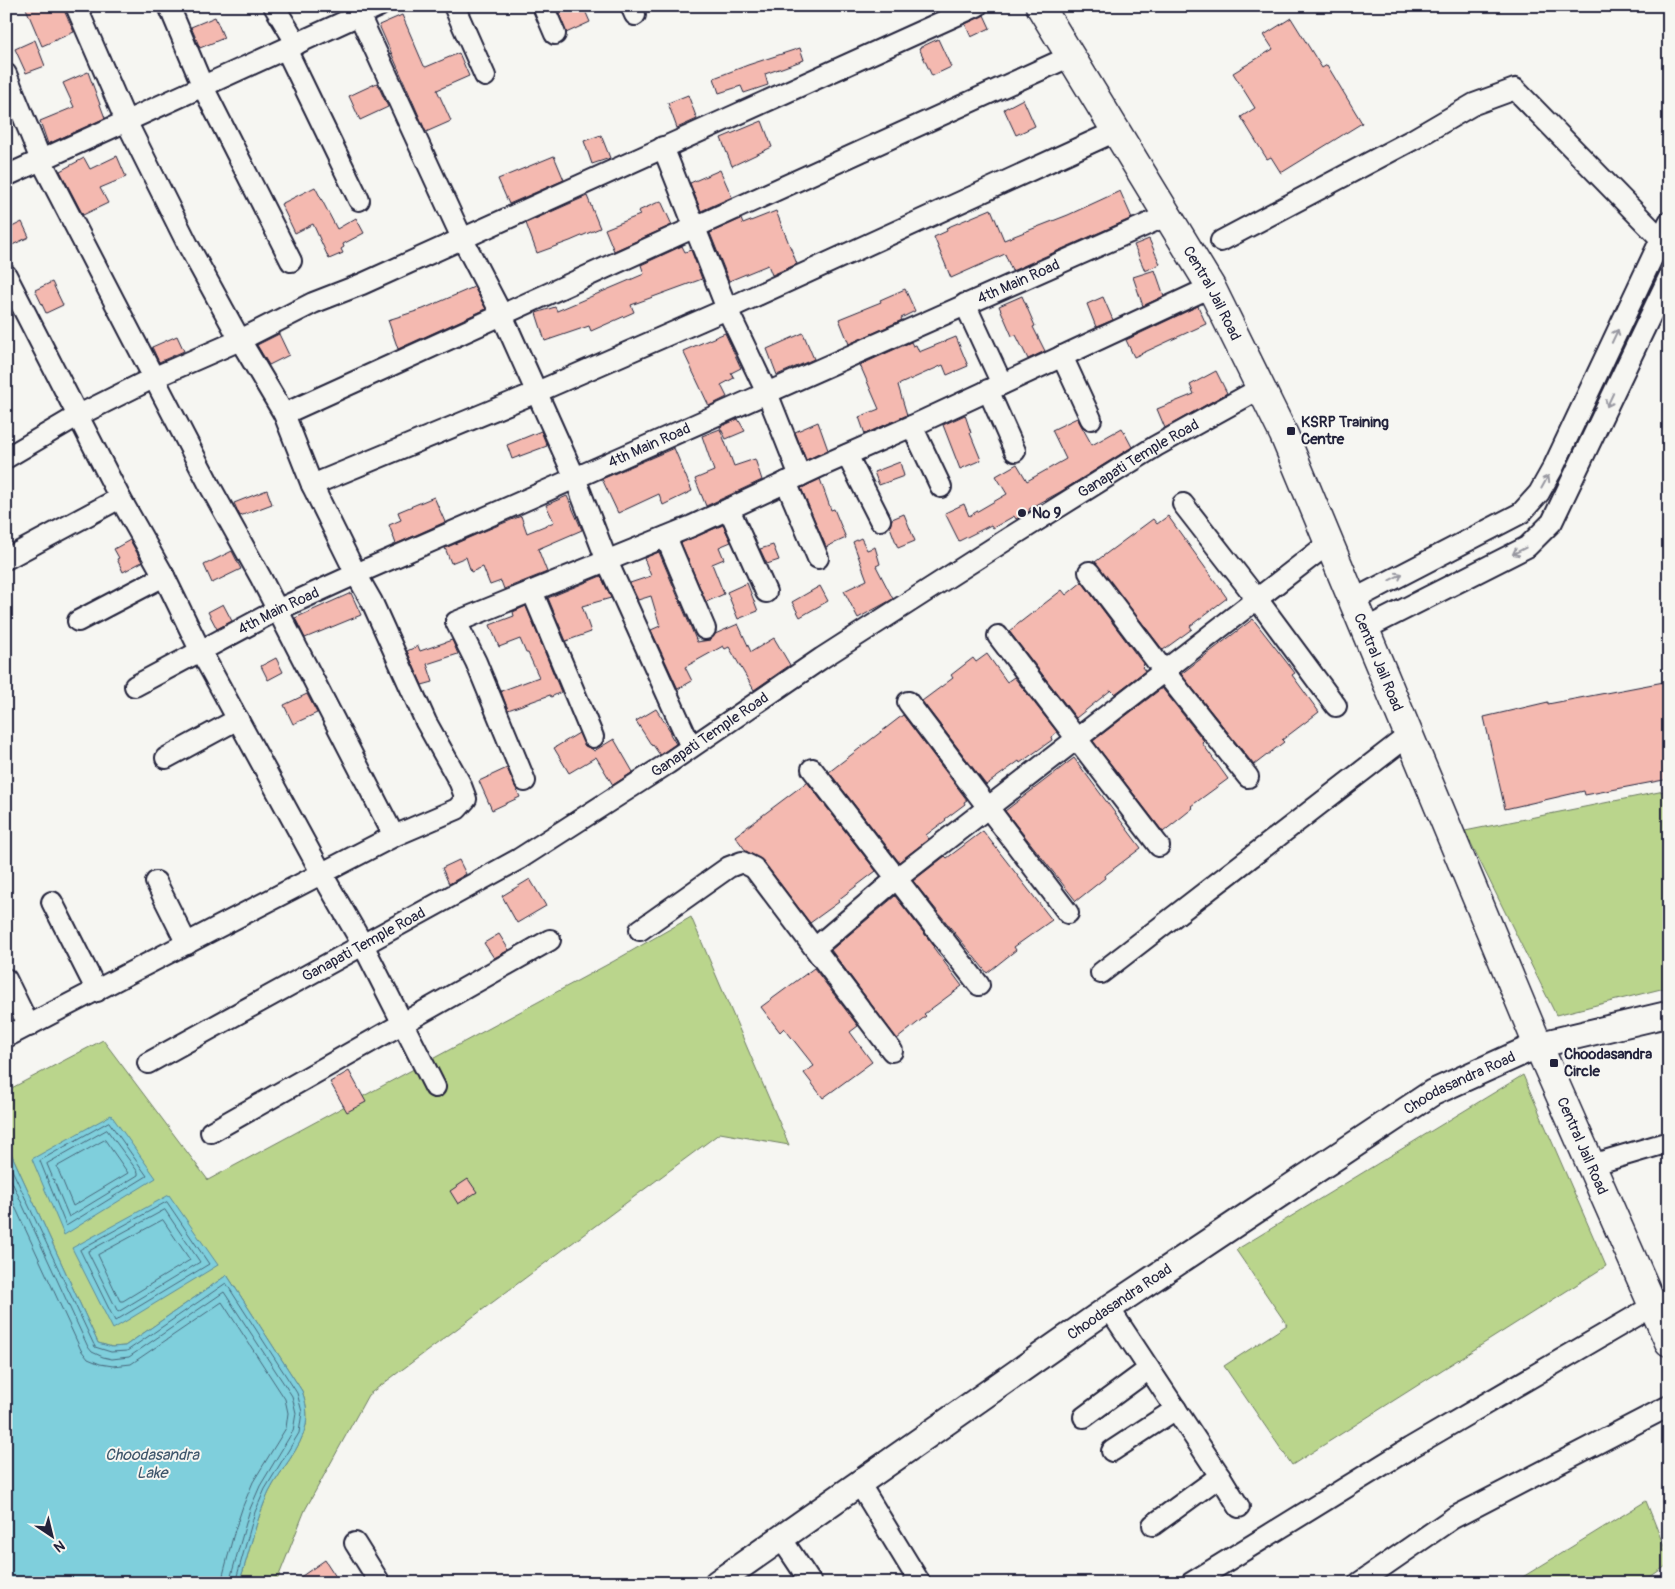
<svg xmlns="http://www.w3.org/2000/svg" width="1675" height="1589" font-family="Pangolin,sans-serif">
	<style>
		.green { fill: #bad58c; stroke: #6e7c64 }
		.water { fill: #7fcfdc; stroke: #5a8a9c }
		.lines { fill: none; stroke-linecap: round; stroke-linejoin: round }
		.shore { stroke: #47677b; stroke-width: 1 }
		.building { fill: #f4b9b0; stroke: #22223b }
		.minor-casing { stroke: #22223b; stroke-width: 24 }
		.tertiary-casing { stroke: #22223b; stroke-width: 29 }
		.secondary-casing { stroke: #22223b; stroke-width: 31 }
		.minor { stroke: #f6f6f2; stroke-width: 20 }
		.tertiary { stroke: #f6f6f2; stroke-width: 25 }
		.secondary { stroke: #f6f6f2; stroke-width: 28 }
		.oneway { stroke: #9797a0 }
		.poi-dot { fill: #22223b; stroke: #f6f6f2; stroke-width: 2 }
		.labels { text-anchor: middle; stroke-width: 4; stroke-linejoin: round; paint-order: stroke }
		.street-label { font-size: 15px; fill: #22223b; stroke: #f6f6f2 }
		.poi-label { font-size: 15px; font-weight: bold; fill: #22223b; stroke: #f6f6f2; text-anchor: start }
		.water-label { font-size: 16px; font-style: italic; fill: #3e566b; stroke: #f6f6f2 }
	</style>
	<rect width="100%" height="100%" fill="#f6f6f2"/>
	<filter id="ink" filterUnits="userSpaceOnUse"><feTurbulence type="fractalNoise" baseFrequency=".02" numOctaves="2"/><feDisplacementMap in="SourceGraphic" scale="10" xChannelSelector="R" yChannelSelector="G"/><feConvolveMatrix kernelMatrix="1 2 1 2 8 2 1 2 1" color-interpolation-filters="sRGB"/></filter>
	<g filter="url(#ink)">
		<g class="green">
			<path d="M1669 790V987L1556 1015 1465 831Z"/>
			<path d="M691 917 789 1145 720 1133 368 1395 305 1510 276 1583H239C250 1552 255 1521 269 1492 280 1470 301 1449 306 1425 308 1413 306 1402 302 1391L227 1275 125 1346 112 1347 98 1343 10 1151 6 1153V1091L103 1040 208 1180 614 961Z"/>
			<path d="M1523 1075 1606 1266 1292 1465 1224 1366 1287 1325 1236 1250Z"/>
			<path d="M1646 1501 1669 1559V1564L1641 1583H1513Z"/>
		</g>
		<g class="water">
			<path d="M111 1115 156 1178 64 1235 32 1159Z"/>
			<path d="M10 1151 98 1343 112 1347 125 1346 227 1275 302 1391C306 1402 308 1413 306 1425 301 1449 280 1470 269 1492 255 1521 250 1552 239 1583H6V1153Z"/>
			<path d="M169 1195 218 1265 113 1329 72 1248Z"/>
		</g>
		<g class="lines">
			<g class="shore">
				<path d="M109 1122 147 1176 66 1226 40 1161Z"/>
				<path d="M107 1130 138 1172V1175L69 1217 47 1164Z"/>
				<path d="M105 1140 128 1173 73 1206 57 1167Z"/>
				<path d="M6 1157 95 1347 111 1352 127 1351 226 1283 297 1393 302 1412 299 1433 265 1489 255 1512 235 1583"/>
				<path d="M6 1169 88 1347 92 1352 103 1357 112 1359 129 1357 224 1292 292 1396 296 1413 293 1431 260 1486 250 1509 229 1583"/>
				<path d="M6 1187 81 1350 88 1359 100 1364 113 1366 131 1364 222 1302 285 1399 288 1413 286 1428 253 1482 243 1506 234 1533 221 1583"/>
				<path d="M167 1202 209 1264 115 1321 80 1250Z"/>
				<path d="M165 1210 200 1262 118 1312 88 1252Z"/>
				<path d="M163 1220 190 1260 123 1301H120L98 1255Z"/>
			</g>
		</g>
		<g class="building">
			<path d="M25 6H62L74 32 42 46Z"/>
			<path d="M567 6H583L590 22 566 33 558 10Z"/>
			<path d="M402 15 424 66 426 67 459 53 469 76 437 90 451 121 426 132 379 25Z"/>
			<path d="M984 15 990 28 971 37 965 24Z"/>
			<path d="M215 17 224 38 200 48 191 27Z"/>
			<path d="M1291 18 1322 68 1327 65 1362 123 1281 173 1271 157 1267 159 1241 117 1255 108 1233 73 1273 49 1264 35Z"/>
			<path d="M938 39 951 67 932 76 919 48Z"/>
			<path d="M35 40 45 66 26 73 15 49Z"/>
			<path d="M800 48 804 60 765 74 768 85 744 93 741 86 719 93 714 78 748 65Z"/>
			<path d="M88 72 105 118 48 144 40 121 74 107 63 83Z"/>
			<path d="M377 83 388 107 360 120 349 96Z"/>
			<path d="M688 95 697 119 677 128 668 103Z"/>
			<path d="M1023 99 1035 126 1016 135 1004 109Z"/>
			<path d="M762 121 772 147 732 166 721 138Z"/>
			<path d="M601 135 610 158 592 164 584 141Z"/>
			<path d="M117 156 126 177 100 188 108 203 83 215 60 171 84 158 90 169Z"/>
			<path d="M554 156 564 180 509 204 498 179Z"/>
			<path d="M720 170 732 197 701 211 690 183Z"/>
			<path d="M315 187 337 229 356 218 364 233 343 244 344 247 341 249 343 253 329 259 313 224 295 233 281 204Z"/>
			<path d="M1120 191 1132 218 1012 271 1005 254 951 278 934 237 947 231 946 228 991 209 1004 240 1068 215Z"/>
			<path d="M587 196 600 228 570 241 537 253 526 223Z"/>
			<path d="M661 201 672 225 614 251 605 229 640 215 638 211Z"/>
			<path d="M776 211 797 264 772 275 768 265 729 281 710 233 741 219 743 224Z"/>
			<path d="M22 222 29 237 6 248V230Z"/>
			<path d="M1149 239 1160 264 1145 271 1134 245Z"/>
			<path d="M682 246 685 252 691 250 702 279 631 305 634 312 591 331 589 326 545 341 536 313 555 307 557 311 644 274 641 265Z"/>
			<path d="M1155 270 1164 296 1143 306 1133 277Z"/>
			<path d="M52 282 63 305 46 313 35 290Z"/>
			<path d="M474 287 486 309 398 349 388 320 423 309Z"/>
			<path d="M905 289 915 311 901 318 902 320 849 344 839 319 881 302 880 300Z"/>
			<path d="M1022 296 1035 326 1033 327 1045 351 1028 359 1016 335 1012 336 999 306Z"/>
			<path d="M1103 297 1113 320 1096 327 1087 304Z"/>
			<path d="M1198 306 1206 324 1134 357 1126 340Z"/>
			<path d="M725 333 741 368 731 373 734 378 721 385 727 397 709 406 683 351Z"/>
			<path d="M803 333 814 359 777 375 767 349Z"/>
			<path d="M279 334 289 355 269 365 257 345Z"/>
			<path d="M177 336 184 351 159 362 152 347Z"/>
			<path d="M956 337 968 366 947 375 943 365 898 385 907 415 865 434 859 417 879 409 860 365 911 342 913 346 916 345 919 352Z"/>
			<path d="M1216 371 1227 393 1165 428 1157 409 1194 394 1190 385Z"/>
			<path d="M965 415 971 433H970L981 460 960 469 943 425Z"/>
			<path d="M1077 418 1092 445 1122 428 1132 447 1060 492 1029 509 1030 511 1016 519 1014 516 993 528 991 525 959 541 945 513 964 504 969 516 1007 494 996 476 1017 464 1027 481 1066 459 1052 430Z"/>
			<path d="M738 419 745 431 726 439 720 427Z"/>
			<path d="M818 422 828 450 806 460 795 432Z"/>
			<path d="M720 429 734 466 755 459 762 480 706 506 695 479 714 471 702 436Z"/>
			<path d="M541 431 547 446 512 459 507 445Z"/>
			<path d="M674 448 692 491 663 505 659 494 618 513 602 479Z"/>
			<path d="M900 462 904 476 879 485 874 472Z"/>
			<path d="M820 479 831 510 834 509 846 538 826 547 801 488Z"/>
			<path d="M267 490 272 504 240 516 234 503Z"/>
			<path d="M567 496 582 530 538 549 547 572 504 589 501 581 490 585 483 567 471 572 466 557 451 563 445 548 494 527 521 516 527 533 554 522 546 505Z"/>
			<path d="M434 497 445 522 396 544 389 525 401 520 398 512Z"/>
			<path d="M904 514 915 541 898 548 890 527 892 519Z"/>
			<path d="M1168 516 1227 598 1190 626 1192 629 1163 650 1095 562 1153 519 1157 524Z"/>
			<path d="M723 525 731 542 719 547 724 559 712 564 724 594 706 602 681 543Z"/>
			<path d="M861 538 867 550 875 547 880 564 876 566 893 599 858 618 844 591 867 580 853 542Z"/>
			<path d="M130 540 142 562 123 572 117 559 119 558 114 549Z"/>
			<path d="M773 545 779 560 767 564 760 549Z"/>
			<path d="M232 551 241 569 212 583 204 565Z"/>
			<path d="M659 552 697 642 710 640 715 634 738 624 751 652 774 638 790 665 754 690 729 647 725 649 723 646 685 667 692 681 678 689 651 630 660 626 651 596 638 600 630 583 651 576 644 558Z"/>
			<path d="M601 576 611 598 582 606 591 632 566 641 548 598Z"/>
			<path d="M1082 582 1144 665 1142 667 1145 671 1115 694 1111 690 1076 718 1009 631 1062 590 1066 595Z"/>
			<path d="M747 583 758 611 738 619 727 592Z"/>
			<path d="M820 586 828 601 800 617 792 602Z"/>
			<path d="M351 593 361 615 305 638 295 618Z"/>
			<path d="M223 604 232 621 217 629 208 612Z"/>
			<path d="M526 606 561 692 551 697 550 695 508 710 501 691 539 677 528 653H526L520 639 499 647 490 625 514 616 513 612Z"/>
			<path d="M1253 619 1295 673 1292 675 1319 712 1282 740 1284 742 1254 765 1181 674Z"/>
			<path d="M452 640 458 654 427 664 433 682 422 685 407 651 418 646 420 651Z"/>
			<path d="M987 654 1007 682 1014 677 1057 732 1051 737 1052 740 1020 763 1019 761 986 785 922 701 953 678 951 675 973 658 976 662Z"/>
			<path d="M276 658 283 672 268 680 261 666Z"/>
			<path d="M1669 681V779L1585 795 1584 791 1505 809 1484 717 1548 702V704Z"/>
			<path d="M1162 688 1204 741 1202 743 1228 779 1191 806 1193 808 1163 832 1093 741Z"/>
			<path d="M307 694 317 713 293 724 284 705Z"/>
			<path d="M656 709 671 732 670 734 676 744 660 755 653 745 652 746 636 721Z"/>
			<path d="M903 715 967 800 964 802 965 804 945 819 946 820 926 835 929 839 899 862 829 772Z"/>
			<path d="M579 733 585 746 592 749 594 751 614 739 633 772 613 785 596 757 569 773 554 748Z"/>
			<path d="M1074 758 1141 848 1104 876 1105 878 1076 901 1005 811Z"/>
			<path d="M507 768 520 797 492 810 479 781Z"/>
			<path d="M807 782 876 871 838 900 839 902 810 923 763 861 746 851 735 836Z"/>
			<path d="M983 831 1052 920 1014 947 1016 950 987 973 913 881 945 856 947 858Z"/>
			<path d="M459 860 466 874 449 884 442 868Z"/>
			<path d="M530 879 546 906 517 923 502 896Z"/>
			<path d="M895 896 934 946 933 947 962 986 924 1014 926 1016 897 1039 831 950Z"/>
			<path d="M499 934 509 950 494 958 484 943Z"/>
			<path d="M814 968 858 1026 850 1032 872 1062 823 1098 804 1073 814 1066 784 1028 780 1032 761 1007Z"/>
			<path d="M349 1071 366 1102 347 1112 330 1082Z"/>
			<path d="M468 1179 477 1192 458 1204 450 1191Z"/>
			<path d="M325 1560 340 1583H292Z"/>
		</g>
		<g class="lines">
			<g class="minor-casing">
				<g id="minor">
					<path d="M169 6 203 87 291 261"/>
					<path d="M274 6 297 44"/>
					<path d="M355 6 462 238 502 315 575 478 607 561 691 747"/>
					<path d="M454 6 485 76"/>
					<path d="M543 6 555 34"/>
					<path d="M631 6 635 15"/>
					<path d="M286 49 359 200"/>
					<path d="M6 74 41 160 211 488 261 578 394 836"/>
					<path d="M663 147 727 309 767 393 800 476"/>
					<path d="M6 176 379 6"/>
					<path d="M1221 241 1414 139 1474 104 1515 89 1661 239 1669 242"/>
					<path d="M6 275 120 498 164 576 200 650 322 874 363 945 435 1087"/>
					<path d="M965 304 1002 384"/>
					<path d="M1062 356 1091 419"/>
					<path d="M988 390 1015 451"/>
					<path d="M284 414 1071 56"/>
					<path d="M912 426 941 487"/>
					<path d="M847 455 880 520"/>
					<path d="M6 458 79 415 153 378 240 340 313 303 362 284 977 6"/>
					<path d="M786 482 818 558"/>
					<path d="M312 485 537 392 727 309 1116 131"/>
					<path d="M1183 504 1257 599 1336 706"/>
					<path d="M729 509 766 592"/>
					<path d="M666 537 705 629"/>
					<path d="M6 559 120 498"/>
					<path d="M1089 572 1164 671 1248 777"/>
					<path d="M532 591 593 737"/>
					<path d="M1353 600 1521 513 1539 493 1553 468 1669 222"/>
					<path d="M78 621 164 576"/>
					<path d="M1365 629 1527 547 1552 522 1669 277"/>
					<path d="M998 636 1159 846"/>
					<path id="s1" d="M135 686 277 610 356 574 512 506 1168 215"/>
					<path d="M908 702 1068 913"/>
					<path d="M166 758 238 719"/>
					<path d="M812 769 979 985"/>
					<path d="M525 781 476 662 456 622 692 526 821 466 912 426 1211 287"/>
					<path d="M156 882 187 944"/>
					<path d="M52 902 97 991"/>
					<path d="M640 930 729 867 742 862 754 868 892 1051"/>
					<path d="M815 948 896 879 1329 543"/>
					<path d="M1101 973 1409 735"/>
					<path d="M6 979 29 1026"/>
					<path d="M6 1037 394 836 457 809 466 799 460 783 426 722 372 602 356 574 312 485 284 414 240 340 188 245 126 121 76 6"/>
					<path id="s2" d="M148 1063 519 859 667 764 822 658 1009 538 1156 446 1261 388"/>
					<path d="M211 1132 550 940"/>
					<path d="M1591 1165 1669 1142"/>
					<path d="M1109 1308 1220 1476 1239 1507"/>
					<path d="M1084 1417 1149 1369"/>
					<path d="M1112 1451 1176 1409"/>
					<path d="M859 1483 920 1583"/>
					<path d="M1153 1525 1220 1476"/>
					<path d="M781 1538 811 1583"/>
					<path d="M355 1543 380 1583"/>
					<path d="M1191 1583 1410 1448 1653 1306"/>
					<path d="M1359 1583 1453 1518 1669 1406"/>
				</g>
			</g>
			<g class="tertiary-casing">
				<g id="tertiary">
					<path id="s3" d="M717 1583 1109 1308 1432 1093 1538 1045 1669 1014"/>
				</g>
			</g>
			<g class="secondary-casing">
				<g id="secondary">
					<path id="s4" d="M1040 6 1211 287 1284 435 1538 1045 1669 1342"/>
				</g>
			</g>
			<use href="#minor" class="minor"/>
			<use href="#tertiary" class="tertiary"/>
			<use href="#secondary" class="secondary"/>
		</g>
		<defs><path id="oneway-shaft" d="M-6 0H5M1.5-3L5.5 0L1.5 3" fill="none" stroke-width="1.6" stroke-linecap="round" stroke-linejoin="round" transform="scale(1.25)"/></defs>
		<g class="oneway">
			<use href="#oneway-shaft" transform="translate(1615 336) rotate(-65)"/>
			<use href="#oneway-shaft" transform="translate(1610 400) rotate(115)"/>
			<use href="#oneway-shaft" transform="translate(1545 482) rotate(-61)"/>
			<use href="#oneway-shaft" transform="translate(1519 551) rotate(153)"/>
			<use href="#oneway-shaft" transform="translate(1396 577) rotate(-27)"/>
		</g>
	</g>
	<g class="poi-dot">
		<rect x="1286" y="426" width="10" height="10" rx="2.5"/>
		<circle cx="1022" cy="513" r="5"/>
		<rect x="1549" y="1058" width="10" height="10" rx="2.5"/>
	</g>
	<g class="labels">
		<g class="street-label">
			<text dy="5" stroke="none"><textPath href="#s1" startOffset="972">4th Main Road</textPath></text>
			<text dy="5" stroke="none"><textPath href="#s4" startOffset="335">Central Jail Road</textPath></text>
			<text dy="5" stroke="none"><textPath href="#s1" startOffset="568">4th Main Road</textPath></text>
			<text dy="5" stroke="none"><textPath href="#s2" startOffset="1161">Ganapati Temple Road</textPath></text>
			<text dy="5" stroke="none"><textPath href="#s1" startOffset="162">4th Main Road</textPath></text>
			<text dy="5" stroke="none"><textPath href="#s4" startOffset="740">Central Jail Road</textPath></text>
			<text dy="5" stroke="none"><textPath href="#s2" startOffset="651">Ganapati Temple Road</textPath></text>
			<text dy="5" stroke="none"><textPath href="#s2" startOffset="246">Ganapati Temple Road</textPath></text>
			<text dy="5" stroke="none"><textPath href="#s3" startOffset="896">Choodasandra Road</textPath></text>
			<text dy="5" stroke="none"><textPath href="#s4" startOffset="1265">Central Jail Road</textPath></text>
			<text dy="5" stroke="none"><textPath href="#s3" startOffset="491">Choodasandra Road</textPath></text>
		</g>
		<g class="poi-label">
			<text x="1301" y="427">KSRP Training<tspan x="1301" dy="17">Centre</tspan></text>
			<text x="1032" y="518">No 9</text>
			<text x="1564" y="1059">Choodasandra<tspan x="1564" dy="17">Circle</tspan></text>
		</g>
		<g class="water-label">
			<text x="152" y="1460">Choodasandra<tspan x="152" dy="18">Lake</tspan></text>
		</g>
	</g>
	<rect width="1675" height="1589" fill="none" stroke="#f6f6f2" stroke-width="25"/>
	<rect x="12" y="12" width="1650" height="1564" fill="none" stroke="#22223b" stroke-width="2" filter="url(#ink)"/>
	<g transform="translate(52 1536) rotate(145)" stroke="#f6f6f2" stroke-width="4" paint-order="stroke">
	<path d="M0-4L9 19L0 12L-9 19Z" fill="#22223b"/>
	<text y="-8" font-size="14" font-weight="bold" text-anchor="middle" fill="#22223b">N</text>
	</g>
</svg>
